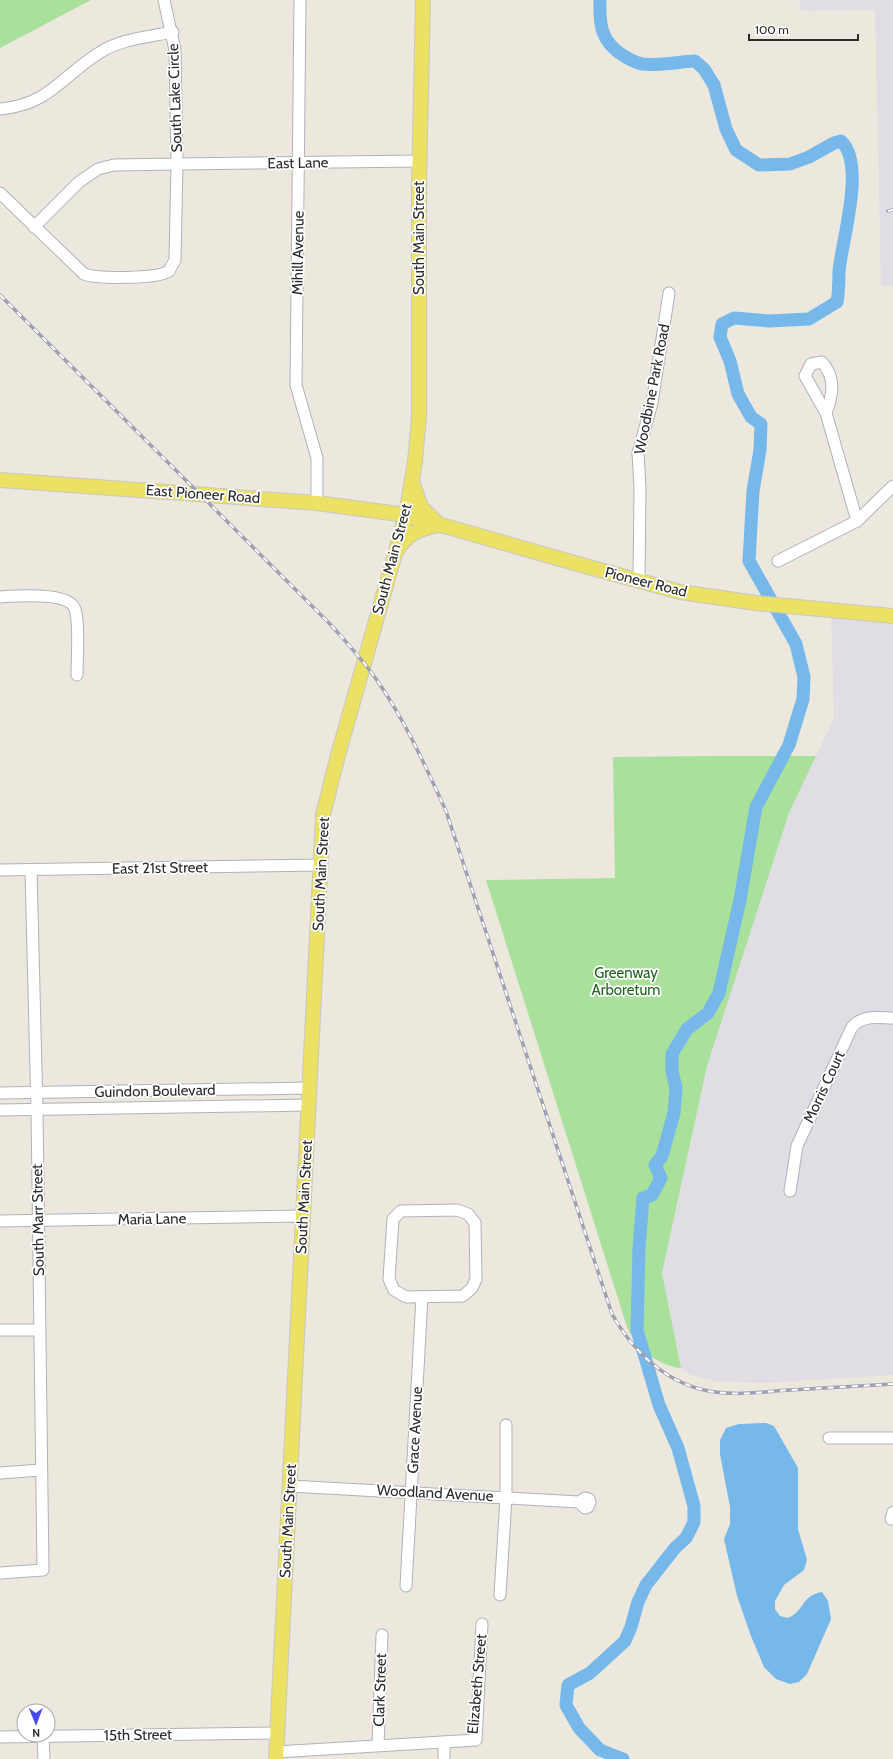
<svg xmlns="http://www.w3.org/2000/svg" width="893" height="1759" font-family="Cabin,sans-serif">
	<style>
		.industrial { fill: #e1dde5 }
		.green { fill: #a8e09c }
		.water { fill: #75b8e9 }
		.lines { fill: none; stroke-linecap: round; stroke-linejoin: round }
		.river { stroke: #75b8e9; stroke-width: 13 }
		.minor-casing { stroke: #b1b1be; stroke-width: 13 }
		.major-casing { stroke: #c8c8c8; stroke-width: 16 }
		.minor { stroke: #fff; stroke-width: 11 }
		.major { stroke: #ebe164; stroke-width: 14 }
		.rail-casing { stroke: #a0a0b4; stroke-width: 3.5 }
		.rail { stroke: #fff; stroke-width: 2; stroke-dasharray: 6; stroke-linecap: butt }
		.labels { text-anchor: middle; stroke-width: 3.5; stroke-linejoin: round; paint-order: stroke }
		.street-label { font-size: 15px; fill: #2b2b2b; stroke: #fff }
		.park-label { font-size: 15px; fill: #21651d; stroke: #fff }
	</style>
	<rect width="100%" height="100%" fill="#ece8dd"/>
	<g class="industrial">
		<path d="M799 0H893V285L881 286 875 10 801 11Z"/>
		<path d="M831 609 893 616V1375L764 1383 716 1381 688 1374 681 1368 662 1273 707 1066 789 813 834 718Z"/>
	</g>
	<g class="green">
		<path d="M0 0H91L0 48Z"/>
		<path d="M715 756H816L789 813 707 1066 662 1273 681 1368C659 1366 636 1348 627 1327L486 880 615 878 613 757Z"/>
	</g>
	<path class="water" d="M766 1423 774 1426 798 1468V1529L807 1560 804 1570 784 1585 775 1601V1609L780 1616 788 1618C806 1610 800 1596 822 1592L828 1601 831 1619 807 1674 799 1682 790 1684 776 1679 764 1667 751 1636 737 1596 724 1539 730 1524V1507L720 1454V1440L726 1428 739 1424Z"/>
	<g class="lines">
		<path class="river" d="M600 0C599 25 601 42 624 56 629 59 636 63 642 64 659 66 677 62 695 61L704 69 714 85 726 129 736 150 759 165 790 164 809 157 834 143 841 141C866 164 842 240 839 271 839 282 839 291 837 302L809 319 769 321 734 318 722 324 720 337 730 361 738 394 751 417 761 424 760 450 753 491 749 561 796 644 804 677 803 699 789 745 756 807 740 900 719 993 708 1013 687 1029 672 1054V1071L676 1088 674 1113 662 1156 655 1165 661 1178 652 1195 643 1198 639 1248 637 1330 659 1405 678 1448 694 1506V1522L686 1538 675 1548 646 1585 638 1602 631 1627 625 1641 590 1673 568 1685 566 1705 579 1728 600 1750 623 1759"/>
		<g class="minor-casing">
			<g id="minor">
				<path d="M300 0 296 385 317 458V503"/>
				<path d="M0 109C49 105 62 76 99 53 120 39 148 37 173 32"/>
				<path d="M0 193 84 274C97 279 158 279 169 271L175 260 177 164 419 161"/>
				<path d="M34 227 79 182 98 169 114 165 177 164 175 50 164 0"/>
				<path d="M826 413 805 376 811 364 822 362C836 378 833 395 826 413L857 521"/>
				<path d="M778 561 857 521 893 486"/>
				<path d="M639 581 640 488 638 453 652 403 669 293"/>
				<path d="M0 597C16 596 66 592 74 607 80 617 77 662 77 675"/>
				<path d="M0 870 321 865"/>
				<path d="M0 1093 310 1088"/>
				<path d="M0 1110 309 1105"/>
				<path d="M790 1191 797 1146 851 1029C860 1014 878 1018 893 1018"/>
				<path d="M457 1210 468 1214 475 1223 476 1279 472 1288 463 1296 406 1297 394 1290 389 1279 393 1219 401 1211Z"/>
				<path d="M0 1221 304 1216"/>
				<path d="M0 1330H39"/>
				<path d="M829 1438H893"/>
				<path d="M0 1473 41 1470"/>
				<path d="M290 1486 579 1502 585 1508 588 1507 590 1502 589 1499 585 1498 579 1502"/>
				<path d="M891 1519 893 1512"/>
				<path d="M0 1573 43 1570 37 1110 31 870"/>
				<path d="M406 1586 422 1297"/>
				<path d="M500 1595 506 1497V1425"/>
				<path d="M0 1737 277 1733"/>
				<path d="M43 1737 44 1759"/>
				<path d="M444 1742V1759"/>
				<path d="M378 1745 382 1635"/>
				<path d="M276 1752 476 1740 482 1624"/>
			</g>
		</g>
		<g class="major-casing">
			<g id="major">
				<path d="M0 480 317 503 406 515 585 566 680 592 756 603 893 616"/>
				<path d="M413 484 421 507 437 523"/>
				<path d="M398 549C408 533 421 528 439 525"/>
				<path d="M276 1759 323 815 338 755 406 515 415 462 419 417V185L423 0"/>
			</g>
		</g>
		<use href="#minor" class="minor"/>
		<use href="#major" class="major"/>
		<g class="rail-casing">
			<g id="rail">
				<path d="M888 211 893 210"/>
				<path d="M0 295 331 625C346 642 361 658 374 676 404 718 425 765 446 811L612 1314C636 1357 675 1391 726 1393 747 1395 769 1391 790 1390 824 1388 859 1386 893 1384"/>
			</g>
		</g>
		<use href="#rail" class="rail"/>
	</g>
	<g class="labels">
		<g class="street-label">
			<text transform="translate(175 98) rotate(-92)" y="5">South Lake Circle</text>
			<text transform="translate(298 163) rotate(-1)" y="5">East Lane</text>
			<text transform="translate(419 238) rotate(-90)" y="5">South Main Street</text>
			<text transform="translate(298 253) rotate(-89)" y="5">Mihill Avenue</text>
			<text transform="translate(652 389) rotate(-79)" y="5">Woodbine Park Road</text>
			<text transform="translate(203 494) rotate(4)" y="5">East Pioneer Road</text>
			<text transform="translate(392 559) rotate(-75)" y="5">South Main Street</text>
			<text transform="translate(646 582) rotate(14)" y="5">Pioneer Road</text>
			<text transform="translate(160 868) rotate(-1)" y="5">East 21st Street</text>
			<text transform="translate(321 874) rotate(-87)" y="5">South Main Street</text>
			<text transform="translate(824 1087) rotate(-65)" y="5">Morris Court</text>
			<text transform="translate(155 1091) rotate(-1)" y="5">Guindon Boulevard</text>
			<text transform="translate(304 1197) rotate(-87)" y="5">South Main Street</text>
			<text transform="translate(152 1219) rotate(-1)" y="5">Maria Lane</text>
			<text transform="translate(38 1220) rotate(-91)" y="5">South Marr Street</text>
			<text transform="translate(415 1430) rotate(-87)" y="5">Grace Avenue</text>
			<text transform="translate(435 1493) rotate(3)" y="5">Woodland Avenue</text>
			<text transform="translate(288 1521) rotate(-87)" y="5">South Main Street</text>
			<text transform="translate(477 1684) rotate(-85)" y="5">Elizabeth Street</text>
			<text transform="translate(380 1690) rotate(-88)" y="5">Clark Street</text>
			<text transform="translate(138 1735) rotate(-1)" y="5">15th Street</text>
		</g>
		<g class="park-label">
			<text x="626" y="978">Greenway<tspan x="626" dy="17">Arboretum</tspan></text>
		</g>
	</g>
	<g transform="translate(36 1723) rotate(179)"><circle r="19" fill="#ffffff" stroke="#aaaaaa"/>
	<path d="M0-3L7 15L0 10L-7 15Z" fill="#4449f2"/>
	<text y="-6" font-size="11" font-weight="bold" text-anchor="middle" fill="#2b2b2b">N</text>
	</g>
	<path d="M749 34v6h109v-6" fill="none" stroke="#2b2b2b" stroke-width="2"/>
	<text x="755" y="34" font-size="12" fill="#2b2b2b" stroke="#ffffff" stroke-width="3" paint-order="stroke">100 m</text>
</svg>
